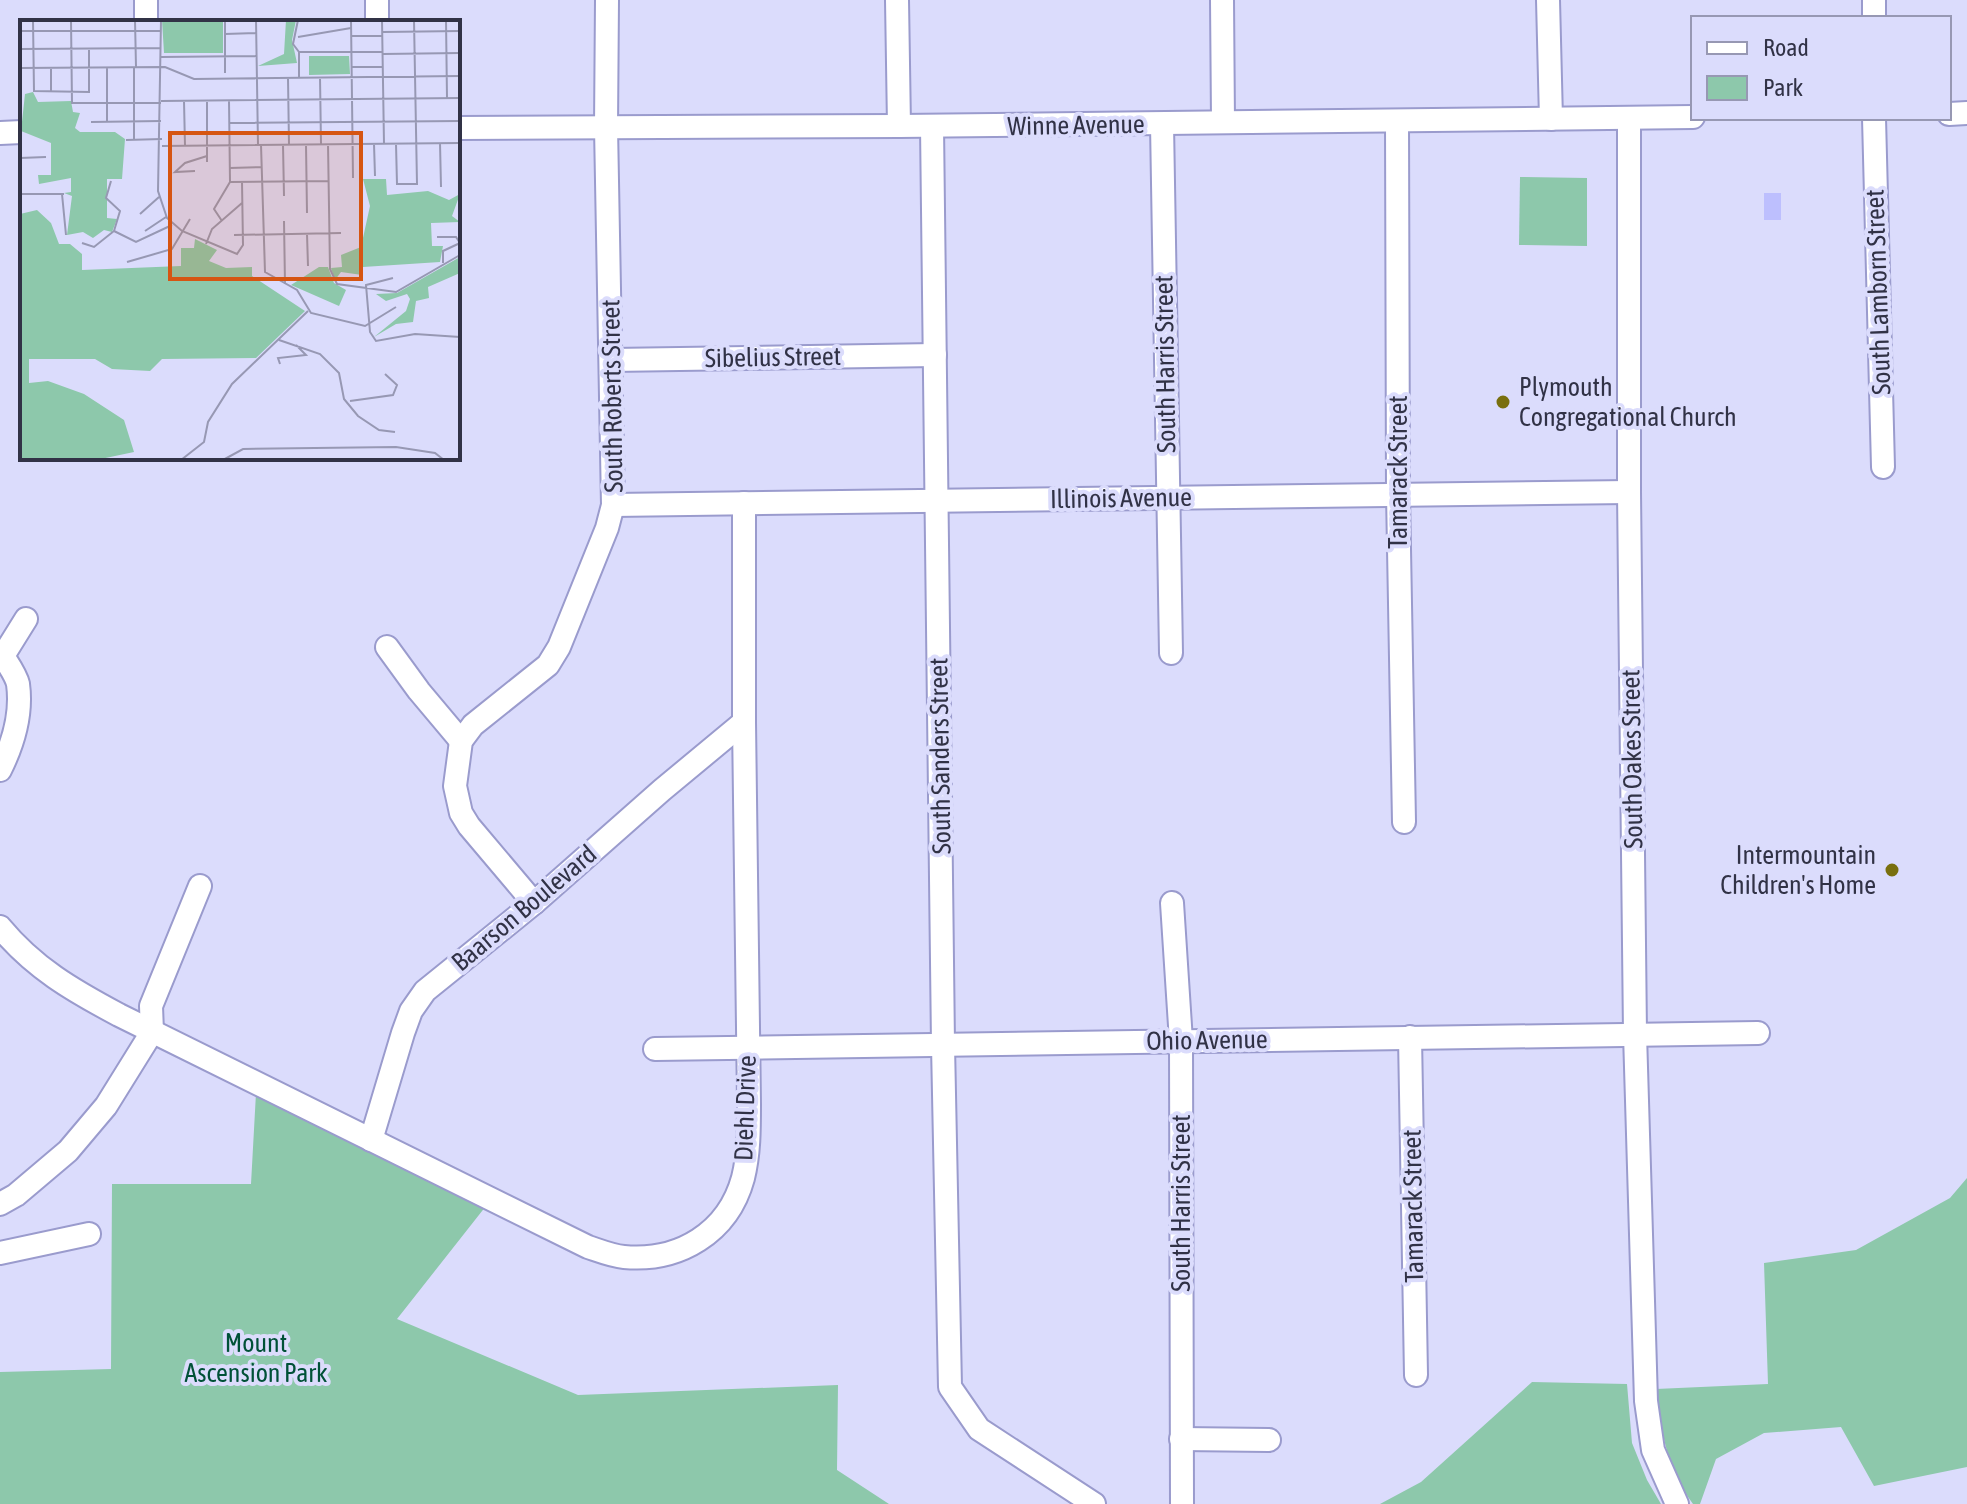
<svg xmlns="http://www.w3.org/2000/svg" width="1967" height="1504" font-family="'Asap Condensed',sans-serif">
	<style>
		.green { fill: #8dc8ab }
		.water { fill: #bdbffe }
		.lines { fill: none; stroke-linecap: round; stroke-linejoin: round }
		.minor-casing { stroke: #9a9bcd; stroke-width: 26 }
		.minor { stroke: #fff; stroke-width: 22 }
		.poi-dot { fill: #796f0e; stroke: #dbdcfc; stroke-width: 3 }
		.labels { text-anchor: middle; stroke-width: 8; stroke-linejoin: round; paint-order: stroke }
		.street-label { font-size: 26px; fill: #313246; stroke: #dbdcfc }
		.poi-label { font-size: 26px; fill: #313246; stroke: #dbdcfc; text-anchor: start }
		.park-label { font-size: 26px; fill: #005137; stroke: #dbdcfc }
		.inset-road { fill: none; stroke: #9798b3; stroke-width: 2 }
		.view { fill: #d65512; fill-opacity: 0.15; stroke: #d65512; stroke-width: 4 }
		.inset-edge { fill: none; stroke: #313246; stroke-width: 4 }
	</style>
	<rect width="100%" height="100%" fill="#dbdcfc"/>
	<g class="green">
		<path d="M1520 177 1587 178V246L1519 245Z"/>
		<path d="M256 1093 486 1206 397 1319 578 1395 838 1385 837 1470 889 1504H0V1372L111 1369 112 1184H251Z"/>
		<path d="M1967 1178V1467L1874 1486 1841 1427 1764 1433 1716 1459 1700 1504H1693C1667 1468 1661 1432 1656 1389L1768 1384 1764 1263 1856 1250 1950 1198Z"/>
		<path d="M1532 1382 1627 1384 1632 1443 1647 1480 1661 1504H1380L1421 1482Z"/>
	</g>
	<rect class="water" x="1764" y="193" width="17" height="27"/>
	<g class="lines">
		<g class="minor-casing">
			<g id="minor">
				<path d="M146 0V22"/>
				<path d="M377 0V22"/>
				<path d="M897 0 899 126"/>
				<path d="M1222 0 1223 121"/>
				<path d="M1548 0 1551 119"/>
				<path d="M1874 18V0"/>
				<path d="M1949 114 1967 113"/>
				<path d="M1629 118V492L1635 1034 1646 1401 1653 1450 1677 1504"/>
				<path d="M1874 118 1883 467"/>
				<path d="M1397 121 1398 494 1404 822"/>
				<path d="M1162 124 1171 653"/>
				<path d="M932 126 943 1045 950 1387 979 1429 1094 1504"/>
				<path d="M458 128 899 126 1693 117"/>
				<path d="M0 133 22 132"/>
				<path d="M612 360 935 355"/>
				<path d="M613 505 1629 492"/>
				<path d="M387 647 419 691 461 741"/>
				<path d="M0 770C13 744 22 713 18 684 16 675 8 664 3 656L26 619"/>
				<path d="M534 903 469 826 461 813 455 786 461 741 473 725 548 665 559 647 607 528 613 505 606 127 607 0"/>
				<path d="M1172 903 1181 1041 1182 1504"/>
				<path d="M0 927C34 968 72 990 119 1015L588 1247C600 1251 612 1256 624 1257 679 1262 728 1233 743 1178 749 1154 749 1129 749 1104L744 722V503"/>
				<path d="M1410 1037 1416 1375"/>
				<path d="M655 1049 1758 1033"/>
				<path d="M371 1140 403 1033 411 1011 425 991 534 903 662 790 744 722"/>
				<path d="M0 1204 16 1195 68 1151 106 1106 152 1032 151 1006 200 886"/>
				<path d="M0 1253 89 1234"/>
				<path d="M1181 1439 1269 1440"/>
			</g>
		</g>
		<use href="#minor" class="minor"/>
	</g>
	<g class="poi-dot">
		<circle cx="1503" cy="402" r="8"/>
		<circle cx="1892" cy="870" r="8"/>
	</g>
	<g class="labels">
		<g class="street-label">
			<text transform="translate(1076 125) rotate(-1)" y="9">Winne Avenue</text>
			<text transform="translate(1878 292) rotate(-92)" y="9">South Lamborn Street</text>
			<text transform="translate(773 357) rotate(-1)" y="9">Sibelius Street</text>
			<text transform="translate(1165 364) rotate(-91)" y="9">South Harris Street</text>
			<text transform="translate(612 396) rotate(-91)" y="9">South Roberts Street</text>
			<text transform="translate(1398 472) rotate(-90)" y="9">Tamarack Street</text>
			<text transform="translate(1121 498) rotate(-1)" y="9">Illinois Avenue</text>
			<text transform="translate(940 756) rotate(-91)" y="9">South Sanders Street</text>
			<text transform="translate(1632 759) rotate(-91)" y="9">South Oakes Street</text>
			<text transform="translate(524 908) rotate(-40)" y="9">Baarson Boulevard</text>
			<text transform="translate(1207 1040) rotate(-1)" y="9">Ohio Avenue</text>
			<text transform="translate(745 1108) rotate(-88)" y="9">Diehl Drive</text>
			<text transform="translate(1181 1203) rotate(-90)" y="9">South Harris Street</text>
			<text transform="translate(1413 1206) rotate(-91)" y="9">Tamarack Street</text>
		</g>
		<g class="poi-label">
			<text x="1519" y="396">Plymouth<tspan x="1519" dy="30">Congregational Church</tspan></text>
			<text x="1876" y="864" text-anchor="end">Intermountain<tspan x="1876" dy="30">Children's Home</tspan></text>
		</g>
		<g class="park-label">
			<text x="256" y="1352">Mount<tspan x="256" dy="30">Ascension Park</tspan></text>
		</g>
	</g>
	<g transform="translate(20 20)">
		<rect width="440" height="440" fill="#dbdcfc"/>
		<path d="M142 0H203V33H144ZM266 0H276L272 20 277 43 238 46 264 34ZM289 36H329L330 54 289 55ZM13 72 18 82 51 81 53 92 60 93 55 108 60 112H95L105 119 102 159H87V198L97 199 92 212 84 210 73 218 63 212 47 215 52 176 44 173 51 172V158L19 164 18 155H31V123L1 111 5 74ZM343 159H366L367 175 408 171 429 180 440 174 432 196 440 202 411 203 412 226H423L420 242 343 247 342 255 321 252 315 260 311 248 322 247 321 235 341 227 350 186ZM17 190 31 203 39 224H50L62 234V250L161 246V228H174L175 219 197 230 189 241 206 248 232 247V256L285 291 236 338 142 339 130 351 92 349 75 339H9V363L28 361 64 374 104 400 114 432 76 440H0V194ZM440 237V253L408 267 409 278 396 281 393 302 376 304 354 317 386 291 390 279 387 274 366 281 356 274 377 273ZM299 247H308L314 263 326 270 319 286 271 265Z" fill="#8dc8ab"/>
		<path class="inset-road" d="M13 0 14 71 69 72V29M51 0 52 83H141M115 0 116 47M141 0 138 171 147 198 162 211 217 234 223 225 222 162M205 0V53M236 0 238 125M278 0 273 24 279 32V58M362 0 364 124M426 0 427 78M0 11H141M363 12 440 11M205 14 236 13M331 16H363M278 17 331 8M0 29 141 28M279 32H363M363 34 440 33M141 37 236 36M31 47V72M87 47V102M114 47V120M331 47H363M0 48 145 47 174 59 440 56M300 57 301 124M268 58 269 125M141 81 440 78M164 81 165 126M187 81V142M71 102 141 101M209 103 440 101M106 120 142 119M420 123 421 167M308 124 310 249 317 264 376 272 440 235M354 124 355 156M376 124 377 164H397L394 0M241 125 245 252 277 270 291 293 345 306 376 287M263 125 264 176M286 125 287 193M142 126 440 123M0 138 26 137M210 148 241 147M175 151 155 152 165 143 187 136M333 158 331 0H335M210 162 308 161M0 174H44M42 174 46 215M120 194 139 177M202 201 194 189 210 162 209 81M264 201 265 264M94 211 116 222 152 205M125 211 146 197M287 214 288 246M214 215 321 213M417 217H436L440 223M62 223 74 227 94 211 100 191 86 178 91 161M186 224 192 209 222 183M107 242 152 229 170 199M423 243V231L440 223M373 258 346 265 350 312 356 321 395 314 440 317M259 320 300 334 319 353 324 379 338 396 359 410 375 412M260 344 258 338 286 335 276 325M330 381 373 375 377 365 365 354M161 440 184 422 188 402 212 364 288 291M203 440 223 429 376 427 415 433 424 440"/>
		<path class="view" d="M150 113H341V259H150Z"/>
		<rect width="440" height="440" class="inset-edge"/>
	</g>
	<rect x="1691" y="16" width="260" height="104" fill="#dbdcfc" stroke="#9798b3" stroke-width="2"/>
	<rect x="1707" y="42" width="40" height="12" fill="#ffffff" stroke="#9798b3" stroke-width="2"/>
	<text x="1763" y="56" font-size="24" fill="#313246">Road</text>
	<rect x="1707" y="76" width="40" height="24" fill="#8dc8ab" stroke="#9798b3" stroke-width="2"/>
	<text x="1763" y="96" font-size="24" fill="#313246">Park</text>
</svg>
